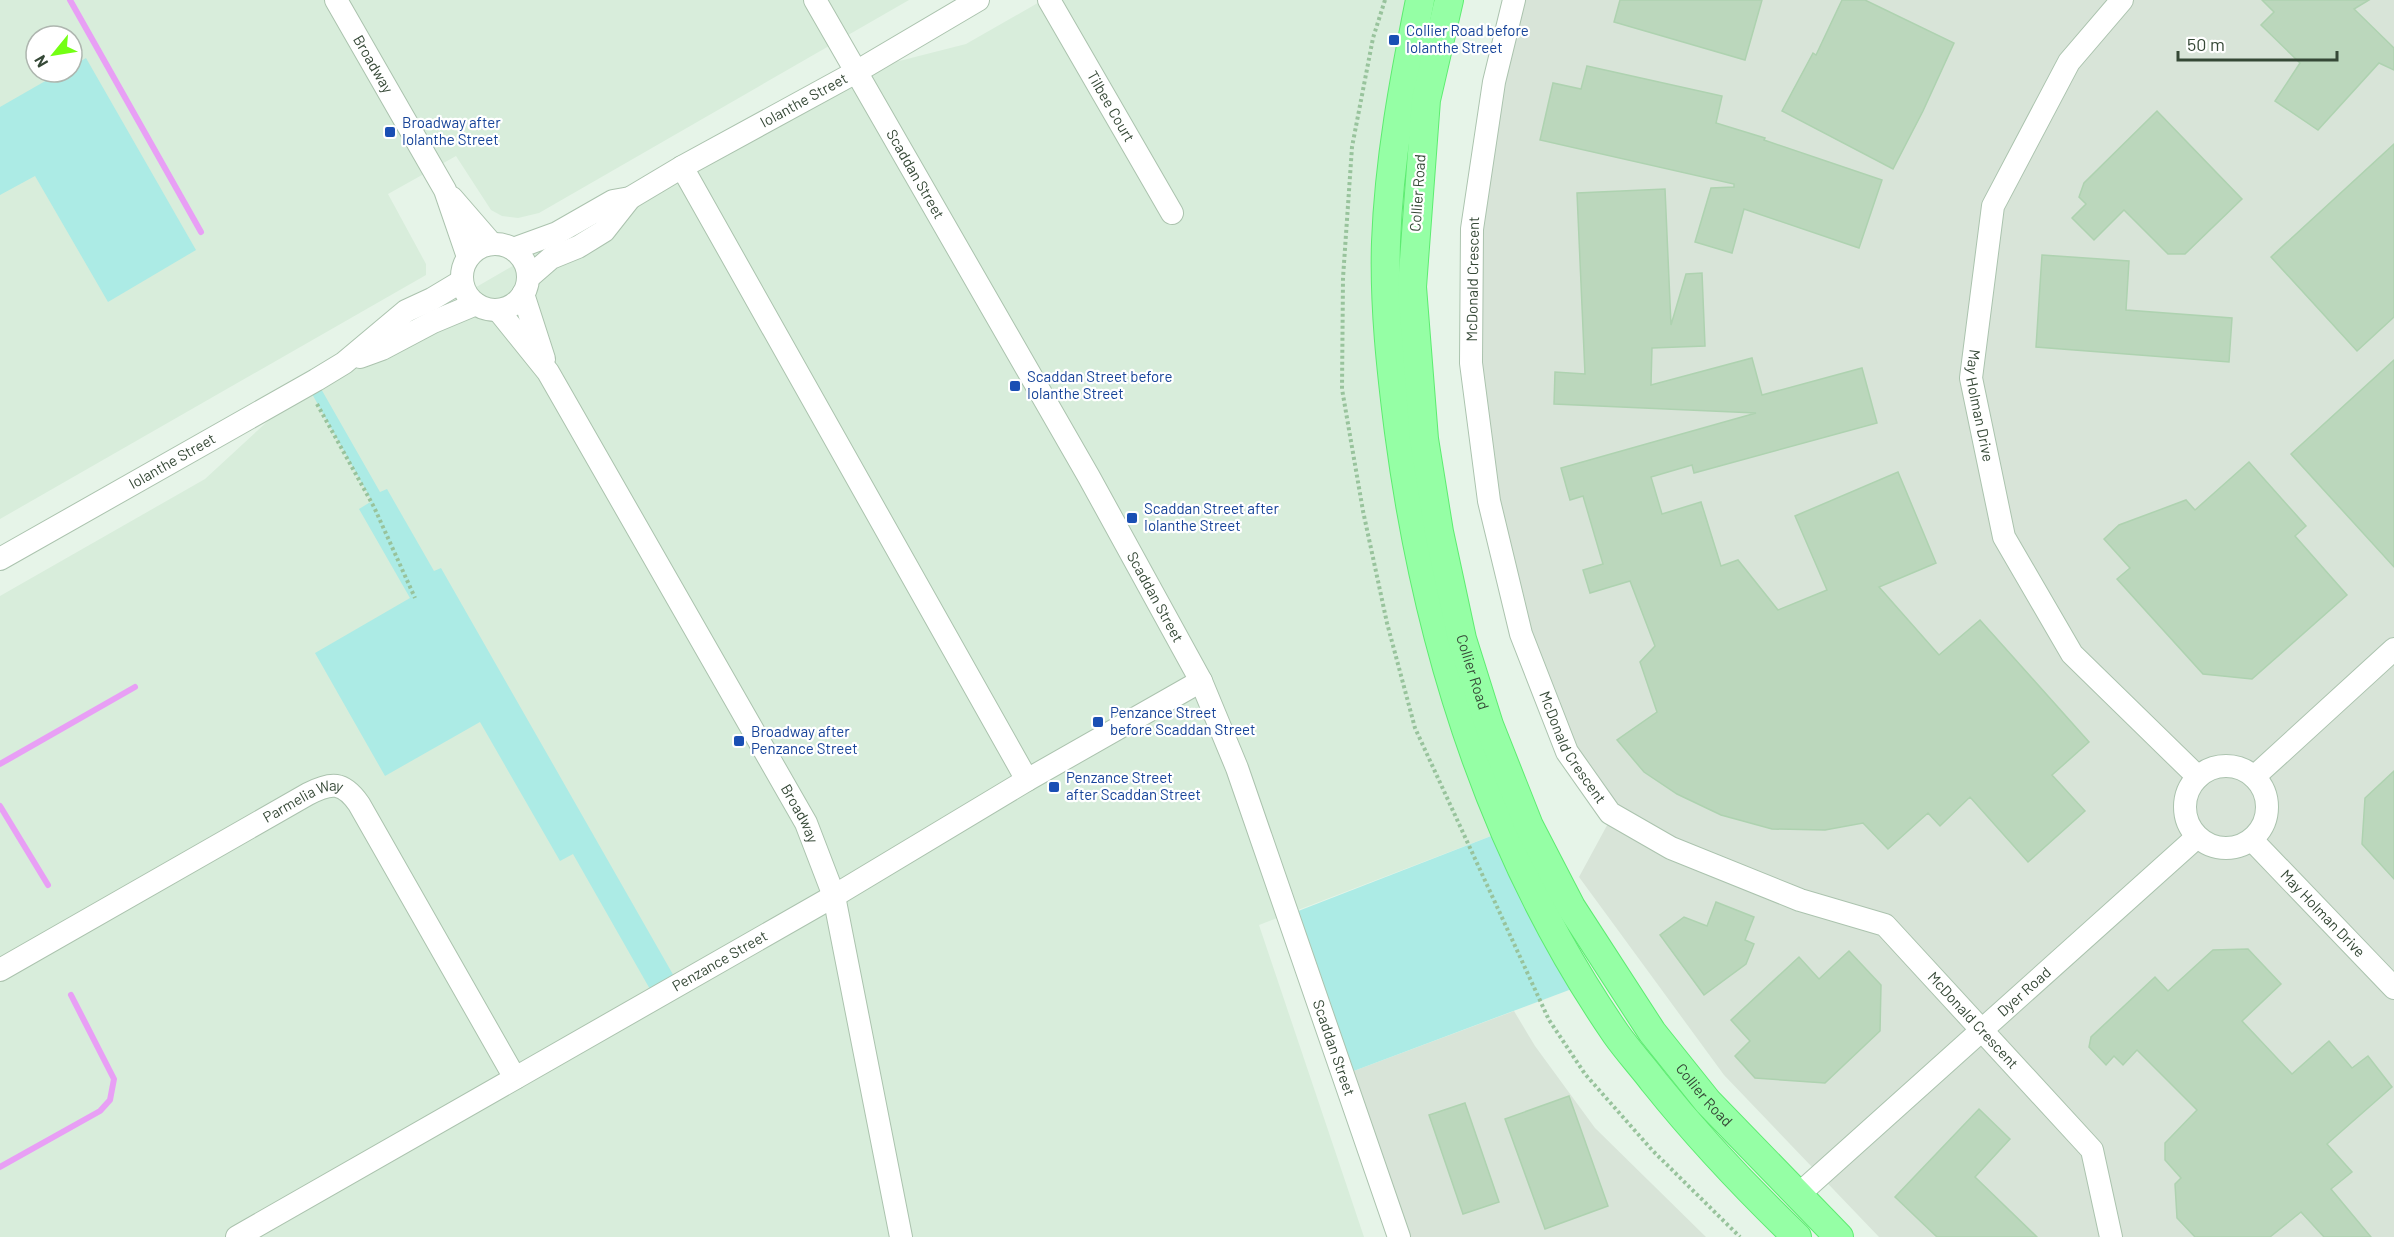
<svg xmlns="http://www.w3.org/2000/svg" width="2394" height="1237" font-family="Barlow,sans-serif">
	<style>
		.residential { fill: #d8eddb; fill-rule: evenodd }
		.industrial { fill: #d8e4d8 }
		.green { fill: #acebe5 }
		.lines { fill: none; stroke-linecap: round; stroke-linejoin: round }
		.stream { stroke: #e89ff5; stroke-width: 6 }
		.building { fill: #bbd7bc; stroke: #aed2b0; stroke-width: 1.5 }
		.minor-casing { stroke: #abc3ae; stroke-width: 24 }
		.major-casing { stroke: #5dec71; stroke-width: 30 }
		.path { stroke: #98c39c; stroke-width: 4; stroke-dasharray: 3 3; stroke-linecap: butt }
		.minor { stroke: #fff; stroke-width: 22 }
		.major { stroke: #95ffa5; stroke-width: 28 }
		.transit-dot { fill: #1a4fb4; stroke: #fff; stroke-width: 2 }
		.labels { text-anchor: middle; stroke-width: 4.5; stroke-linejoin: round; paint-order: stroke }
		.transit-label { font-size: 15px; fill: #164399; stroke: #fff; text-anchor: start }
		.street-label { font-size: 15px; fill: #354836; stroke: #fff }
	</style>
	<rect width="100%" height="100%" fill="#e6f4e8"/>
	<g class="residential">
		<path d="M0 0H909L539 213 518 218 502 216 491 210 456 156 388 194 426 264V275L0 519ZM36 36H72V72H36Z"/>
		<path d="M1043 0H1420L1386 243 1504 831 1259 925 1364 1237H0V596L205 479 307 385 630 198 856 72 966 44Z"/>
	</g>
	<g class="industrial">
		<path d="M1513 0H2394V1237H1879L1724 1075 1579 877 1611 818 1565 750 1488 498 1472 212Z"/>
		<path d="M1514 1011 1535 1046 1595 1128 1706 1237H1401L1343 1075Z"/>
	</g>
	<g class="green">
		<path d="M86 58 196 250 108 302 35 176 0 195V107L61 72H72V66Z"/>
		<path d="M316 380 380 492 387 489 434 571 441 568 679 985 655 998 573 854 560 861 480 722 385 776 315 653 410 598 359 509 372 501 307 385Z"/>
		<path d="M1504 831 1585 984 1343 1075 1288 915Z"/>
	</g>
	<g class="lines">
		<g class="stream">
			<path d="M70 0 201 232"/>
			<path d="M0 764 135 687"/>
			<path d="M0 806 48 885"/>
			<path d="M0 1167 100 1111 110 1100 114 1079 71 995"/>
		</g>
	</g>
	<g class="building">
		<path d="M1620 0H1762L1745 60 1614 22Z"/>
		<path d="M1842 0H1865L1954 43 1923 111 1893 169 1782 111 1813 53 1816 55Z"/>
		<path d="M2262 0H2369L2354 9 2394 48V70L2379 63 2318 130 2275 101 2300 63 2261 25 2274 12Z"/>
		<path d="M1587 66 1722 96 1716 123 1765 138 1764 140 1882 180 1859 248 1744 209 1732 253 1695 242 1711 188 1734 187V184L1540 140 1553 83 1581 89Z"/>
		<path d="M2157 111 2242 199 2185 254H2168L2124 210 2094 240 2072 218 2086 204 2079 197 2084 183Z"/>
		<path d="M2394 144V317L2357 351 2271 257Z"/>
		<path d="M1665 189 1671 325 1686 274 1702 273 1705 346 1652 348 1651 385 1752 358 1762 395 1862 368 1877 423 1694 473 1692 465 1651 477 1662 514 1701 502 1721 566 1738 560 1778 610 1827 590 1795 516 1898 472 1936 563 1879 587 1939 655 1980 620 2089 742 2052 775 2085 811 2028 862 1970 797 1940 826 1928 813 1888 849 1863 823 1825 830 1772 829 1721 815 1677 794 1644 772 1617 740 1657 712 1640 662 1655 646 1630 581 1590 593 1583 570 1603 564 1583 496 1570 500 1561 468 1756 413 1554 404 1555 372 1585 374 1577 193Z"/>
		<path d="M2042 255 2129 261 2126 310 2232 318 2229 362 2036 347Z"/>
		<path d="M2394 360V567L2291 454Z"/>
		<path d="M2249 462 2306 526 2295 536 2347 595 2252 679 2203 674 2117 579 2130 568 2104 539 2119 525 2186 500 2195 510Z"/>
		<path d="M2394 771V879L2362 844 2365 798Z"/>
		<path d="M1716 902 1754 917 1745 940 1754 944 1746 964 1704 995 1660 935 1684 917 1707 926Z"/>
		<path d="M2248 949 2281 984 2242 1021 2292 1074 2329 1041 2352 1068 2368 1056 2392 1087 2327 1144 2352 1172 2331 1189 2371 1237H2324L2301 1212 2270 1237H2195L2177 1218 2175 1184 2181 1178 2165 1160V1143L2197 1110 2137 1050 2123 1065 2114 1056 2106 1065 2089 1047 2091 1037 2155 977 2168 991 2213 950Z"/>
		<path d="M1849 951 1881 985 1880 1031 1825 1083 1755 1078 1735 1056 1750 1041 1731 1020 1799 957 1819 979Z"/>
		<path d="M1569 1096 1608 1206 1545 1229 1505 1119Z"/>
		<path d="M1465 1103 1499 1202 1463 1214 1429 1115Z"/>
		<path d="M1979 1109 2010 1139 1975 1177 2037 1237H1937L1895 1197Z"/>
	</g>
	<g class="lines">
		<g class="minor-casing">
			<g id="minor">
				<path id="s1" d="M336 0 445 190 468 257"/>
				<path id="s2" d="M815 0 1089 477 1201 681 1237 768 1399 1237"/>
				<path id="s3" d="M1049 0 1172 213"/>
				<path id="s4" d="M1514 0 1494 82 1472 229 1471 363 1489 501 1521 634 1567 752 1610 813 1671 848 1800 900 1885 925 2092 1150 2111 1237"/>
				<path id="s5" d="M2122 0 2069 62 1993 206 1971 378 2004 537 2072 654 2198 777"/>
				<path d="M682 167 1027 780"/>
				<path d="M452 198 491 243"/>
				<circle cx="495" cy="277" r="33"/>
				<path id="s6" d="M513 249 557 233 613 201 630 198 682 167 856 72 978 0"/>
				<path d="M528 278 551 258 578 247 604 231 630 198"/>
				<path d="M523 294 544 359"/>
				<path id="s7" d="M498 310 548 372 806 823 834 896 901 1237"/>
				<path d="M360 357 382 349 433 322 476 304"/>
				<path id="s8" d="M0 559 316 380 344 363 406 311 432 299 462 281"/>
				<circle cx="2226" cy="807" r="41"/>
				<path d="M2254 777 2394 649"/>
				<path id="s9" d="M2252 840 2394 988"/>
				<path id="s10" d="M0 970 308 794C331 782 343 781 359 804L515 1078"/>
				<path id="s11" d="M1798 1195 2197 837"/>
				<path id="s12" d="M237 1237 834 896 1027 780 1201 681"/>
			</g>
		</g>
		<g class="major-casing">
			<g id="major">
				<path d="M1420 0C1404 80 1389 160 1386 242 1384 305 1391 370 1399 432 1427 645 1493 855 1616 1034 1628 1051 1642 1066 1654 1082 1698 1137 1746 1188 1797 1237"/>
				<path id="s13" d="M1449 0 1426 100 1412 287 1424 439 1439 532 1462 639 1489 725 1529 826 1571 907 1652 1032 1708 1102 1839 1237"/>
			</g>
		</g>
		<g class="path">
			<path d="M1385 0 1373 38 1352 147 1343 278 1342 389 1363 511 1387 623 1415 728 1549 1020 1585 1074 1652 1150 1740 1237"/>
			<path d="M317 404 374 507 415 598"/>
		</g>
		<use href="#minor" class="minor"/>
		<use href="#major" class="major"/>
	</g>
	<g class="transit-dot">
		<rect x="1388" y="34" width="12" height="12" rx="3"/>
		<rect x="384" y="126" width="12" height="12" rx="3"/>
		<rect x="1009" y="380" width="12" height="12" rx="3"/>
		<rect x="1126" y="512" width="12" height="12" rx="3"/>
		<rect x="1092" y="716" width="12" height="12" rx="3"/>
		<rect x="733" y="735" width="12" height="12" rx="3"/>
		<rect x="1048" y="781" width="12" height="12" rx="3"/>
	</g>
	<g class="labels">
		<g class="transit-label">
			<text x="1406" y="36">Collier Road before<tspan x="1406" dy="17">Iolanthe Street</tspan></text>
			<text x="402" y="128">Broadway after<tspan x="402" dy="17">Iolanthe Street</tspan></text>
			<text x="1027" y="382">Scaddan Street before<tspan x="1027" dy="17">Iolanthe Street</tspan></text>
			<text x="1144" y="514">Scaddan Street after<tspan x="1144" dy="17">Iolanthe Street</tspan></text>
			<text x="1110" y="718">Penzance Street<tspan x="1110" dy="17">before Scaddan Street</tspan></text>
			<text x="751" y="737">Broadway after<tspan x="751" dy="17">Penzance Street</tspan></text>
			<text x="1066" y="783">Penzance Street<tspan x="1066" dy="17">after Scaddan Street</tspan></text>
		</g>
		<g class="street-label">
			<text dy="5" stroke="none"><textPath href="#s1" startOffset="74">Broadway</textPath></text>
			<text dy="5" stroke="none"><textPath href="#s6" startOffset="328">Iolanthe Street</textPath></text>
			<text dy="5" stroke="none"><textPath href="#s3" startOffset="123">Tilbee Court</textPath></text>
			<text dy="5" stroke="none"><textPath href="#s2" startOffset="201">Scaddan Street</textPath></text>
			<text transform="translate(1418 193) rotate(-86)" y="5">Collier Road</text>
			<text transform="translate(1473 279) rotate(-89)" y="5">McDonald Crescent</text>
			<text dy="5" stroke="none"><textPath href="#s5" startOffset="446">May Holman Drive</textPath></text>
			<text dy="5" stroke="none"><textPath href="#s8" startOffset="198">Iolanthe Street</textPath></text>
			<text dy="5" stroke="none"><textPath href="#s2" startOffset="687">Scaddan Street</textPath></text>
			<text dy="5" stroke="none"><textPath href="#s13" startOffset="681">Collier Road</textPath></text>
			<text dy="5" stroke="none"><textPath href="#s4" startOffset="768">McDonald Crescent</textPath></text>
			<text dy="5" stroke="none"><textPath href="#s10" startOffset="348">Parmelia Way</textPath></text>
			<text dy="5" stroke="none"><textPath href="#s7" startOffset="588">Broadway</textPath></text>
			<text dy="5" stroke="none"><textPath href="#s9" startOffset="102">May Holman Drive</textPath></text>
			<text dy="5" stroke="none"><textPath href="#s12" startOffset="556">Penzance Street</textPath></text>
			<text dy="5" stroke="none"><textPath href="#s11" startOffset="304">Dyer Road</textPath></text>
			<text dy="5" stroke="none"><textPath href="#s4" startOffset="1272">McDonald Crescent</textPath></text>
			<text dy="5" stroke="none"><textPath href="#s2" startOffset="1173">Scaddan Street</textPath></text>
			<text dy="5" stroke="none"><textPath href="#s13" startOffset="1167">Collier Road</textPath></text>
		</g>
	</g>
	<g transform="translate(54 54) rotate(240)"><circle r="28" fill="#ffffff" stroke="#aeb6af" stroke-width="1.5"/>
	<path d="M0-4.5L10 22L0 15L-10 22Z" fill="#73ff13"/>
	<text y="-9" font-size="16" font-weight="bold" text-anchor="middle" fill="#354836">N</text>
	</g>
	<path d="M2178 51v9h159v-9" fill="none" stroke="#354836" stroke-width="3"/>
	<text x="2187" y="51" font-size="18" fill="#354836" stroke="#ffffff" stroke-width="4.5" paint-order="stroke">50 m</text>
</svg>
